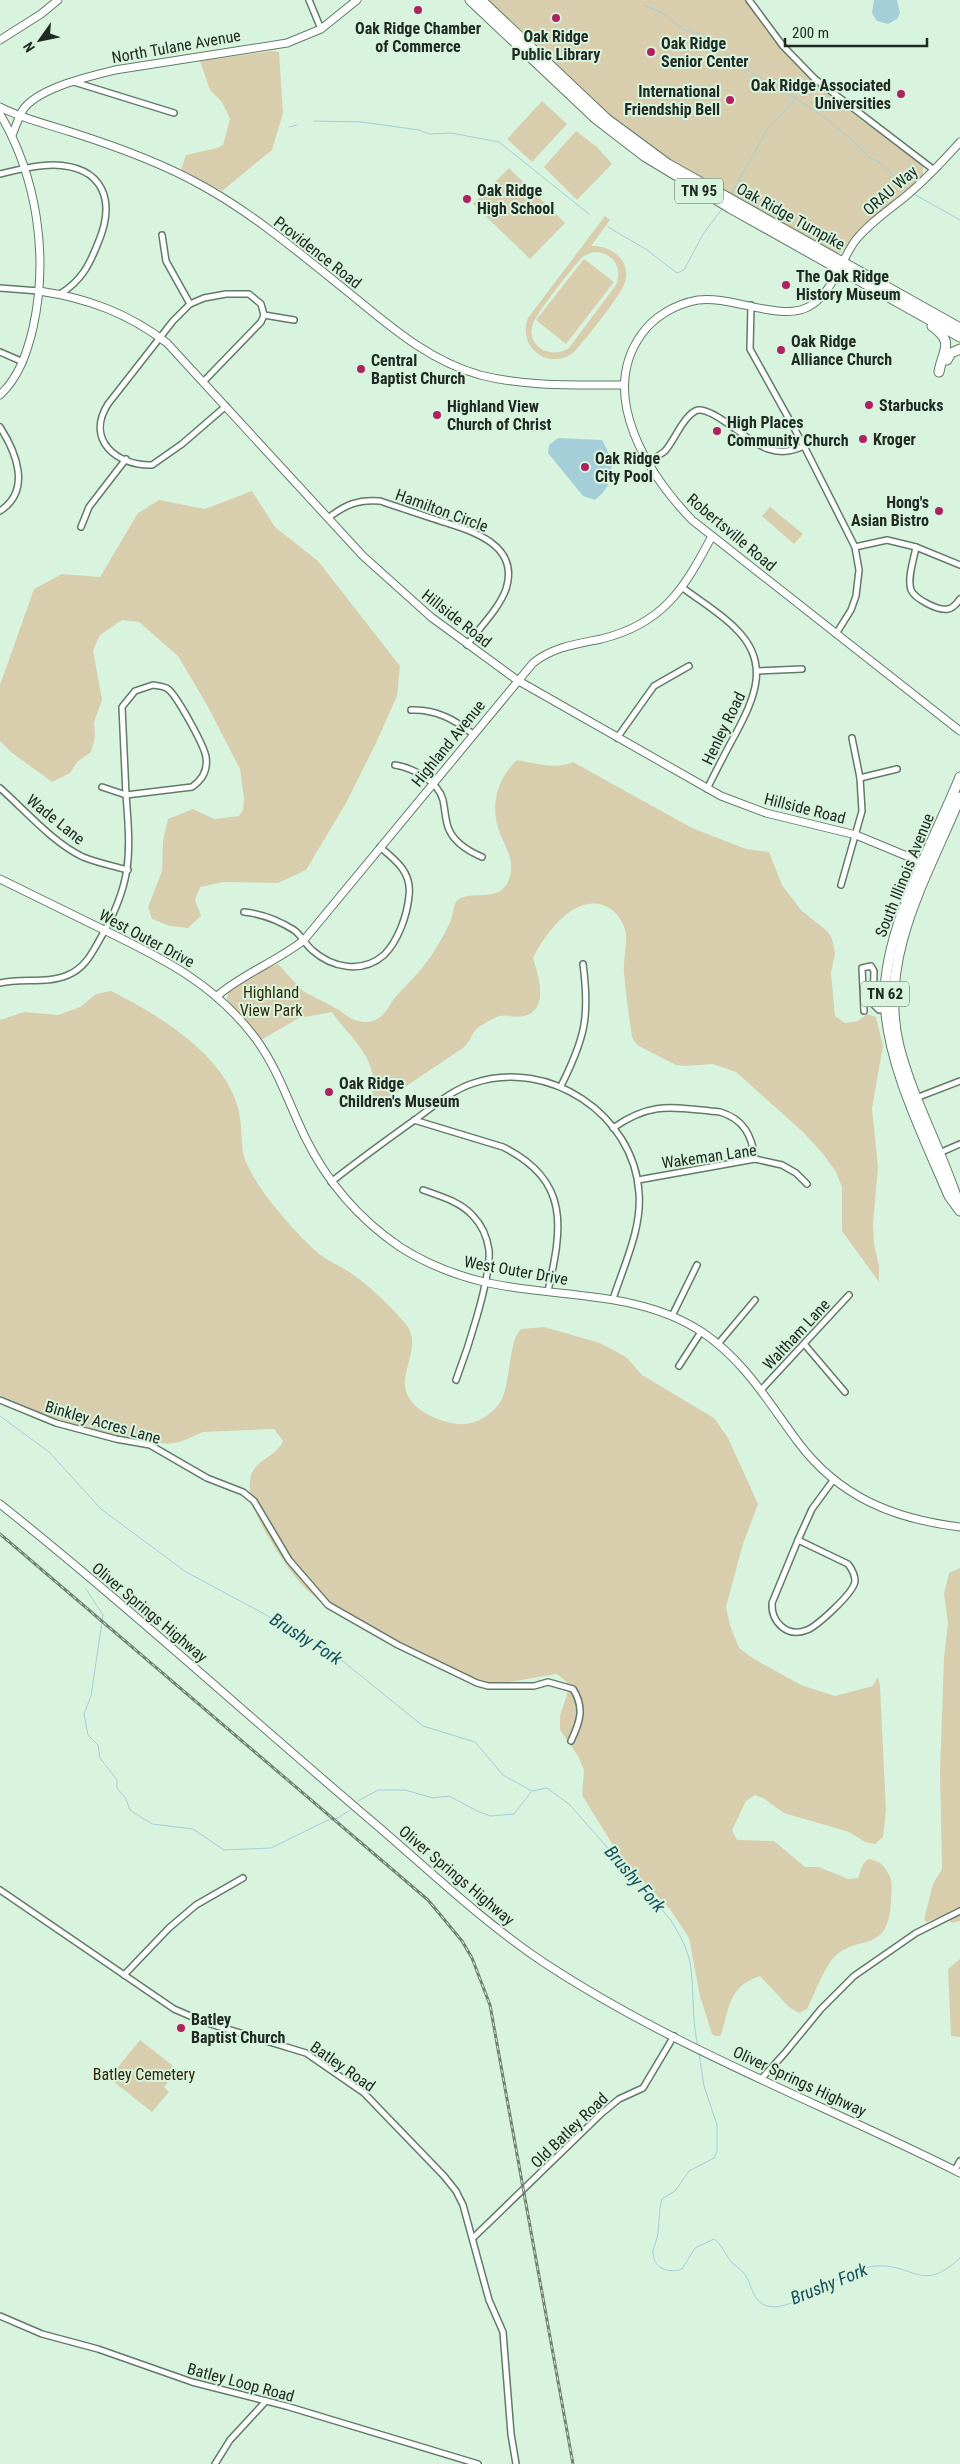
<svg xmlns="http://www.w3.org/2000/svg" width="960" height="2464" font-family="'Roboto Condensed',sans-serif">
	<style>
		.green { fill: #d8ceae; fill-rule: evenodd }
		.water { fill: #a4ced8 }
		.lines { fill: none; stroke-linecap: round; stroke-linejoin: round }
		.stream { stroke: #a4ced8; stroke-width: 1 }
		.street-casing { stroke: #627b68; stroke-width: 8 }
		.secondary-casing { stroke: #627b68; stroke-width: 9 }
		.highway-casing { stroke: #627b68; stroke-width: 11 }
		.street { stroke: #fff; stroke-width: 5 }
		.secondary { stroke: #fff; stroke-width: 7 }
		.highway { stroke: #fff; stroke-width: 9 }
		.rail-casing { stroke: #708174; stroke-width: 3 }
		.rail { stroke: #d8f4df; stroke-width: 1; stroke-dasharray: 4; stroke-linecap: butt }
		.poi-dot { fill: #ae2260; stroke: #d8f4df; stroke-width: 2 }
		.labels { text-anchor: middle; stroke-width: 4; stroke-linejoin: round; paint-order: stroke }
		.shield { fill: #d8f4df; stroke: #57675b; stroke-width: 1 }
		.shield-label { font-size: 15px; font-weight: bold; fill: #202a22 }
		.poi-label { font-size: 16px; font-weight: bold; fill: #202a22; stroke: #d8f4df; text-anchor: start }
		.street-label { font-size: 16px; fill: #202a22; stroke: #d8f4df }
		.park-label { font-size: 16px; fill: #342700; stroke: #d8f4df }
		.water-label { font-size: 18px; font-style: italic; fill: #144f5b; stroke: #d8f4df }
	</style>
	<rect width="100%" height="100%" fill="#d8f4df"/>
	<g class="green">
		<path d="M484 0H746C766 26 784 52 807 75 840 108 882 134 920 161L923 166V175C902 197 875 213 855 235 848 243 846 254 833 254L668 161 630 134Z"/>
		<path d="M272 51 279 52 283 113 272 150 222 191 181 170 186 155 217 148 223 145 230 119 222 102 210 90 200 61Z"/>
		<path d="M542 101 567 124 532 162 507 139Z"/>
		<path d="M576 131 597 147 612 164 577 200 544 167Z"/>
		<path d="M509 168 565 223 530 259 473 204Z"/>
		<path d="M605 216 610 220 591 246C612 245 633 261 624 285 619 297 583 343 573 353 547 371 517 346 528 318ZM595 252C613 252 623 268 616 285L569 348C551 360 525 346 533 324 536 314 576 262 584 256 587 254 591 253 595 252Z"/>
		<path d="M584 259 614 282 566 344 536 320Z"/>
		<path d="M252 491 275 527 318 561 400 666 397 696 376 743 346 803 306 870 278 883 224 882 200 887 195 900 201 916 188 928 170 926 152 919 148 907 162 871 163 841 168 819 193 809 214 819 239 816 243 810 244 798 240 769 207 705 178 656 139 622 122 620 100 635 93 650 102 700 94 722 95 737 91 752 77 762 70 773 52 782 11 752 0 741V685L34 589 62 574 100 577 138 513 159 500 205 509Z"/>
		<path d="M770 507 803 534 794 544 762 516Z"/>
		<path d="M517 760C533 763 558 770 573 762L692 828 746 849 769 852 782 885 791 897 801 910 828 932 832 939 835 953 831 973 835 1016 845 1023 858 1021 867 1014 876 1017 883 1046 872 1108 878 1167 873 1224 874 1244 879 1266V1282L842 1231V1187L836 1172 823 1154 804 1133 736 1072 713 1064 686 1066 676 1065 637 1045 632 1037C629 1016 626 994 624 973 623 960 627 947 626 934 625 925 618 914 611 909 578 888 546 932 533 958 538 974 550 1010 524 1016 515 1018 505 1014 497 1017 490 1020 478 1026 474 1032 470 1038 469 1043 463 1048L372 1109C370 1099 374 1089 373 1078 370 1051 346 1033 332 1012L299 1018 261 1040 227 1000C227 980 262 971 278 964L303 991 341 1011C350 1021 368 1026 379 1018 386 1013 389 1006 393 1000 400 991 409 983 416 975 430 960 443 938 451 920 453 915 453 907 456 902 467 887 502 907 510 876 514 860 507 850 501 836 489 808 496 780 517 760Z"/>
		<path d="M111 991C157 1014 224 1054 238 1108 242 1123 241 1138 243 1153 245 1163 254 1178 260 1187 274 1208 298 1235 317 1252 327 1261 341 1266 352 1274 371 1287 390 1306 405 1323 420 1340 407 1361 405 1380 402 1407 438 1422 458 1424 475 1426 494 1414 502 1399 509 1383 509 1355 516 1336L521 1329 544 1327 600 1343 626 1357 642 1375 714 1418 728 1438 758 1504 743 1544 726 1607 730 1625 739 1648 754 1659 801 1685 835 1696 873 1686 878 1677 880 1686 886 1811 883 1837 875 1844 865 1842 849 1832 784 1813 763 1798 755 1795 746 1801 732 1830 737 1840 774 1841 805 1867H819L848 1879 858 1878 863 1864 868 1859C881 1861 884 1865 890 1877 893 1885 891 1894 891 1903 887 1960 852 1929 829 1964 820 1978 814 1995 807 2009L799 2013 789 2007 760 1976C730 1986 730 2004 722 2032L720 2036H715L712 2034 700 1996 689 1938 670 1909 622 1860 582 1795 584 1770 578 1756 560 1730V1716L570 1685 557 1674C541 1676 499 1685 486 1684 461 1680 437 1665 416 1655 378 1636 336 1618 305 1588 290 1573 277 1551 266 1533 256 1514 248 1501 250 1480 252 1460 277 1457 283 1441L274 1429 203 1432 180 1442 167 1444 107 1433 51 1417 0 1395V1020L24 1012 58 1015 80 1007 96 994Z"/>
		<path d="M960 1568V1921L952 1923 944 1915 927 1922 924 1920 933 1884 942 1869 940 1772 944 1658 948 1623 944 1594 949 1573Z"/>
		<path d="M960 1959V2037L951 2036 948 1969Z"/>
		<path d="M140 2040 172 2065 173 2076 164 2087 169 2092 152 2112 109 2078Z"/>
	</g>
	<g class="water">
		<path d="M874 0H897L900 13 897 19 888 24 877 21 872 13Z"/>
		<path d="M558 438 602 440C615 462 617 482 595 500L583 496 548 453 549 445Z"/>
	</g>
	<g class="lines">
		<g class="stream">
			<path d="M644 5 664 14 682 29 701 34 729 54 744 69 760 77 779 92 787 93 823 116 857 144 868 157 879 162 909 190"/>
			<path d="M314 121 362 122 419 130 429 134 451 133 499 142 589 214"/>
			<path d="M289 127 297 125"/>
			<path d="M731 194 768 128 796 99"/>
			<path d="M914 194 960 220"/>
			<path d="M608 227 647 250 677 273 684 270 703 234 722 209"/>
			<path d="M0 1416 49 1452 101 1509 186 1572 324 1646 423 1726 475 1742 503 1775 532 1791 547 1788 570 1805 670 1919C680 1935 689 1951 691 1969 694 1995 692 2021 698 2047"/>
			<path d="M86 1589 103 1615 91 1696 84 1714 88 1735 98 1745 100 1758 117 1780V1788L126 1799 130 1810 139 1816 152 1824 193 1829 224 1850 271 1848 326 1821 338 1818 350 1810"/>
			<path d="M358 1801 378 1790H405L433 1798 449 1796 477 1811 490 1816 514 1814 531 1792"/>
			<path d="M699 2053 704 2086 717 2125V2151L714 2158 689 2171 675 2191 662 2199C658 2212 660 2225 657 2238 656 2242 654 2246 653 2250 652 2268 667 2274 682 2269L695 2248 714 2239C722 2245 724 2252 730 2260 734 2266 742 2269 746 2276 752 2286 753 2302 767 2306 793 2314 845 2267 876 2266 916 2264 921 2294 960 2258"/>
		</g>
		<g class="street-casing">
			<g id="street">
				<path d="M309 0 321 29"/>
				<path d="M749 0 783 46 815 79 934 170"/>
				<path d="M74 82 174 113"/>
				<path d="M0 174C17 170 35 165 53 165 104 166 116 201 98 243 89 266 81 281 60 294"/>
				<path d="M162 235 166 261 190 304"/>
				<path d="M0 288 39 291"/>
				<path d="M751 305 750 349 804 446 855 547 859 570 856 596 851 610 836 634"/>
				<path d="M264 315 294 320"/>
				<path d="M0 352 23 362"/>
				<path d="M204 381 261 322 264 315"/>
				<path d="M226 406 182 444 152 465C117 466 85 440 108 404L173 321 190 304 204 298 226 294H249L261 304 264 315"/>
				<path d="M0 427C16 452 32 490 0 511"/>
				<path d="M649 462C654 458 660 455 665 451 674 441 685 413 698 410 705 409 710 413 716 416 746 433 767 464 804 446"/>
				<path d="M328 518C345 505 358 499 380 501 398 507 416 513 434 519 466 529 521 542 506 589 499 609 479 628 467 645"/>
				<path d="M81 527 89 507 126 459"/>
				<path d="M855 547 887 540 916 547 960 565"/>
				<path d="M916 547C914 559 907 578 911 590 915 599 938 611 948 609 954 608 957 603 960 599"/>
				<path d="M683 588C700 601 722 614 737 630 771 664 754 699 735 735 725 753 716 771 707 789"/>
				<path d="M757 671 802 669"/>
				<path d="M153 685C158 686 164 686 168 689 177 696 204 745 206 757 208 770 202 780 192 787L126 795 122 707 135 691Z"/>
				<path d="M411 710C435 709 454 719 473 734"/>
				<path d="M617 738 654 686 689 666"/>
				<path d="M395 765C413 768 438 781 443 800 445 809 445 818 448 827 453 842 468 851 482 857"/>
				<path d="M860 778 897 769"/>
				<path d="M0 788C26 811 52 842 83 857 98 863 113 866 128 870"/>
				<path d="M841 885 862 811 860 778 852 738"/>
				<path d="M244 912C263 914 278 920 294 930 301 935 305 944 312 950 332 968 362 974 384 955 398 941 407 916 409 896 412 873 397 861 380 847"/>
				<path d="M0 983C22 978 47 984 68 975 85 968 92 953 100 939 132 884 131 856 126 795L102 787"/>
				<path d="M864 1011 862 968 871 966 874 971 873 1004 879 1010 888 1009"/>
				<path d="M561 1086C585 1038 590 1017 583 964"/>
				<path d="M916 1098 960 1081"/>
				<path d="M414 1120 503 1147C571 1181 562 1228 548 1291"/>
				<path d="M613 1128C653 1100 674 1108 720 1112 744 1119 752 1136 755 1159"/>
				<path d="M937 1154 960 1144"/>
				<path d="M638 1180 755 1159 782 1165 796 1173 807 1184"/>
				<path d="M331 1182C359 1160 388 1139 416 1119 435 1105 452 1090 474 1083 548 1058 634 1114 639 1193 642 1228 624 1265 613 1299"/>
				<path d="M423 1190C440 1196 461 1202 473 1216 482 1225 487 1237 489 1250 491 1279 467 1351 456 1380"/>
				<path d="M672 1316 697 1265"/>
				<path d="M718 1344 755 1300"/>
				<path d="M805 1345 845 1392"/>
				<path d="M679 1366 701 1332"/>
				<path d="M761 1390 849 1295"/>
				<path d="M0 1400 56 1423 116 1439 150 1445 207 1478 243 1492 254 1501 289 1560 328 1605 398 1645 477 1683 488 1686H534L548 1682 573 1689C585 1708 580 1722 571 1741"/>
				<path d="M798 1540 848 1564C851 1568 855 1575 855 1581 854 1593 817 1626 807 1630 787 1638 771 1622 772 1603Z"/>
				<path d="M798 1540 812 1509 834 1479"/>
				<path d="M0 1890 174 2009 204 2022 306 2053 364 2093 444 2176 456 2191 463 2205 489 2300 503 2332 511 2434 516 2464"/>
				<path d="M124 1975 169 1928 196 1905 243 1878"/>
				<path d="M762 2078 784 2054 821 2009 854 1976 916 1933 960 1911"/>
				<path d="M955 2170 960 2161"/>
				<path d="M473 2238 602 2113 619 2099 643 2088 674 2036"/>
				<path d="M0 2316 42 2334 98 2349 192 2382 286 2406 478 2464"/>
				<path d="M215 2464 230 2440 266 2401"/>
			</g>
		</g>
		<g class="secondary-casing">
			<g id="secondary">
				<path d="M0 40 41 14 58 0"/>
				<path d="M0 107C23 119 47 124 71 132 115 146 160 162 201 185 256 215 304 257 353 296 392 328 430 361 480 375 527 387 576 385 623 385"/>
				<path d="M0 114C37 177 49 256 33 328 27 353 19 377 0 395"/>
				<path d="M12 135C16 127 19 114 25 107 43 87 90 76 115 70L287 43 321 29 357 0"/>
				<path d="M960 142C943 161 925 180 906 196 889 210 869 223 855 241 840 262 833 292 810 306 782 323 731 295 698 300 676 304 654 316 641 335 598 396 648 474 692 520L960 731"/>
				<path d="M39 291C87 298 128 313 167 343L363 556 431 617 517 680 721 796 766 813 856 835 926 864"/>
				<path d="M0 879C35 896 69 913 104 930 164 959 215 984 256 1039 278 1069 289 1104 305 1137 327 1182 359 1219 400 1247 425 1263 455 1275 484 1282 557 1299 637 1289 702 1332 745 1361 768 1402 798 1442 839 1497 894 1519 960 1527"/>
				<path d="M217 996C244 973 276 962 304 940L533 663C553 647 576 644 601 639 663 624 684 589 712 536"/>
				<path d="M0 1504C128 1606 249 1717 374 1823 429 1870 482 1921 543 1962 673 2048 821 2103 960 2173"/>
			</g>
		</g>
		<g class="highway-casing">
			<g id="highway">
				<path d="M470 0 596 119 644 156 730 208 960 337"/>
				<path d="M481 0 607 119 668 164 960 328"/>
				<path d="M932 326C956 343 942 351 939 372"/>
				<path d="M947 360 951 353 960 349"/>
				<path d="M960 777C934 841 884 929 885 998 886 1062 924 1137 949 1196L960 1211"/>
				<path d="M959 1205C942 1151 913 1101 899 1046 877 957 928 876 960 797"/>
			</g>
		</g>
		<use href="#street" class="street"/>
		<use href="#secondary" class="secondary"/>
		<use href="#highway" class="highway"/>
		<g class="rail-casing">
			<path id="rail" d="M0 1534 428 1900 462 1941 472 1958 490 2005 573 2464"/>
		</g>
		<use href="#rail" class="rail"/>
	</g>
	<g class="poi-dot">
		<circle cx="418" cy="10" r="5"/>
		<circle cx="556" cy="18" r="5"/>
		<circle cx="651" cy="52" r="5"/>
		<circle cx="901" cy="94" r="5"/>
		<circle cx="730" cy="100" r="5"/>
		<circle cx="467" cy="199" r="5"/>
		<circle cx="786" cy="285" r="5"/>
		<circle cx="781" cy="350" r="5"/>
		<circle cx="361" cy="369" r="5"/>
		<circle cx="869" cy="405" r="5"/>
		<circle cx="437" cy="415" r="5"/>
		<circle cx="717" cy="431" r="5"/>
		<circle cx="863" cy="439" r="5"/>
		<circle cx="585" cy="467" r="5"/>
		<circle cx="939" cy="511" r="5"/>
		<circle cx="329" cy="1092" r="5"/>
		<circle cx="181" cy="2028" r="5"/>
	</g>
	<g class="labels">
		<g class="shield">
			<rect x="675" y="178.5" width="48" height="25" rx="4"/>
			<rect x="861" y="981.5" width="48" height="25" rx="4"/>
		</g>
		<g class="shield-label">
			<text x="699" y="196">TN 95</text>
			<text x="885" y="999">TN 62</text>
		</g>
		<g class="poi-label">
			<text x="418" y="34" text-anchor="middle">Oak Ridge Chamber<tspan x="418" dy="18">of Commerce</tspan></text>
			<text x="556" y="42" text-anchor="middle">Oak Ridge<tspan x="556" dy="18">Public Library</tspan></text>
			<text x="661" y="49">Oak Ridge<tspan x="661" dy="18">Senior Center</tspan></text>
			<text x="891" y="91" text-anchor="end">Oak Ridge Associated<tspan x="891" dy="18">Universities</tspan></text>
			<text x="720" y="97" text-anchor="end">International<tspan x="720" dy="18">Friendship Bell</tspan></text>
			<text x="477" y="196">Oak Ridge<tspan x="477" dy="18">High School</tspan></text>
			<text x="796" y="282">The Oak Ridge<tspan x="796" dy="18">History Museum</tspan></text>
			<text x="791" y="347">Oak Ridge<tspan x="791" dy="18">Alliance Church</tspan></text>
			<text x="371" y="366">Central<tspan x="371" dy="18">Baptist Church</tspan></text>
			<text x="879" y="411">Starbucks</text>
			<text x="447" y="412">Highland View<tspan x="447" dy="18">Church of Christ</tspan></text>
			<text x="727" y="428">High Places<tspan x="727" dy="18">Community Church</tspan></text>
			<text x="873" y="445">Kroger</text>
			<text x="595" y="464">Oak Ridge<tspan x="595" dy="18">City Pool</tspan></text>
			<text x="929" y="508" text-anchor="end">Hong's<tspan x="929" dy="18">Asian Bistro</tspan></text>
			<text x="339" y="1089">Oak Ridge<tspan x="339" dy="18">Children's Museum</tspan></text>
			<text x="191" y="2025">Batley<tspan x="191" dy="18">Baptist Church</tspan></text>
		</g>
		<g class="street-label">
			<text transform="translate(176 46) rotate(-10)" y="6">North Tulane Avenue</text>
			<text transform="translate(890 190) rotate(-41)" y="6">ORAU Way</text>
			<text transform="translate(791 216) rotate(29)" y="6">Oak Ridge Turnpike</text>
			<text transform="translate(318 252) rotate(38)" y="6">Providence Road</text>
			<text transform="translate(442 510) rotate(20)" y="6">Hamilton Circle</text>
			<text transform="translate(732 532) rotate(40)" y="6">Robertsville Road</text>
			<text transform="translate(457 618) rotate(38)" y="6">Hillside Road</text>
			<text transform="translate(723 728) rotate(-64)" y="6">Henley Road</text>
			<text transform="translate(448 743) rotate(-51)" y="6">Highland Avenue</text>
			<text transform="translate(805 808) rotate(14)" y="6">Hillside Road</text>
			<text transform="translate(56 819) rotate(39)" y="6">Wade Lane</text>
			<text transform="translate(904 875) rotate(-68)" y="6">South Illinois Avenue</text>
			<text transform="translate(147 938) rotate(28)" y="6">West Outer Drive</text>
			<text transform="translate(709 1156) rotate(-8)" y="6">Wakeman Lane</text>
			<text transform="translate(516 1270) rotate(10)" y="6">West Outer Drive</text>
			<text transform="translate(796 1334) rotate(-47)" y="6">Waltham Lane</text>
			<text transform="translate(103 1422) rotate(16)" y="6">Binkley Acres Lane</text>
			<text transform="translate(150 1612) rotate(40)" y="6">Oliver Springs Highway</text>
			<text transform="translate(457 1875) rotate(40)" y="6">Oliver Springs Highway</text>
			<text transform="translate(343 2066) rotate(35)" y="6">Batley Road</text>
			<text transform="translate(800 2081) rotate(25)" y="6">Oliver Springs Highway</text>
			<text transform="translate(569 2130) rotate(-44)" y="6">Old Batley Road</text>
			<text transform="translate(241 2382) rotate(15)" y="6">Batley Loop Road</text>
		</g>
		<g class="park-label">
			<text x="271" y="998">Highland<tspan x="271" dy="18">View Park</tspan></text>
			<text x="144" y="2080">Batley Cemetery</text>
		</g>
		<g class="water-label">
			<text transform="translate(306 1639) rotate(32)" y="6">Brushy Fork</text>
			<text transform="translate(635 1879) rotate(49)" y="6">Brushy Fork</text>
			<text transform="translate(829 2284) rotate(-22)" y="6">Brushy Fork</text>
		</g>
	</g>
	<g transform="translate(40 40) rotate(237)" stroke="#d8f4df" stroke-width="4" paint-order="stroke">
	<path d="M0-4L9 19L0 12L-9 19Z" fill="#202a22"/>
	<text y="-8" font-size="14" font-weight="bold" text-anchor="middle" fill="#202a22">N</text>
	</g>
	<path d="M785 38v8h142v-8" fill="none" stroke="#202a22" stroke-width="2.5"/>
	<text x="792" y="38" font-size="15" fill="#202a22" stroke="#d8f4df" stroke-width="4" paint-order="stroke">200 m</text>
</svg>
